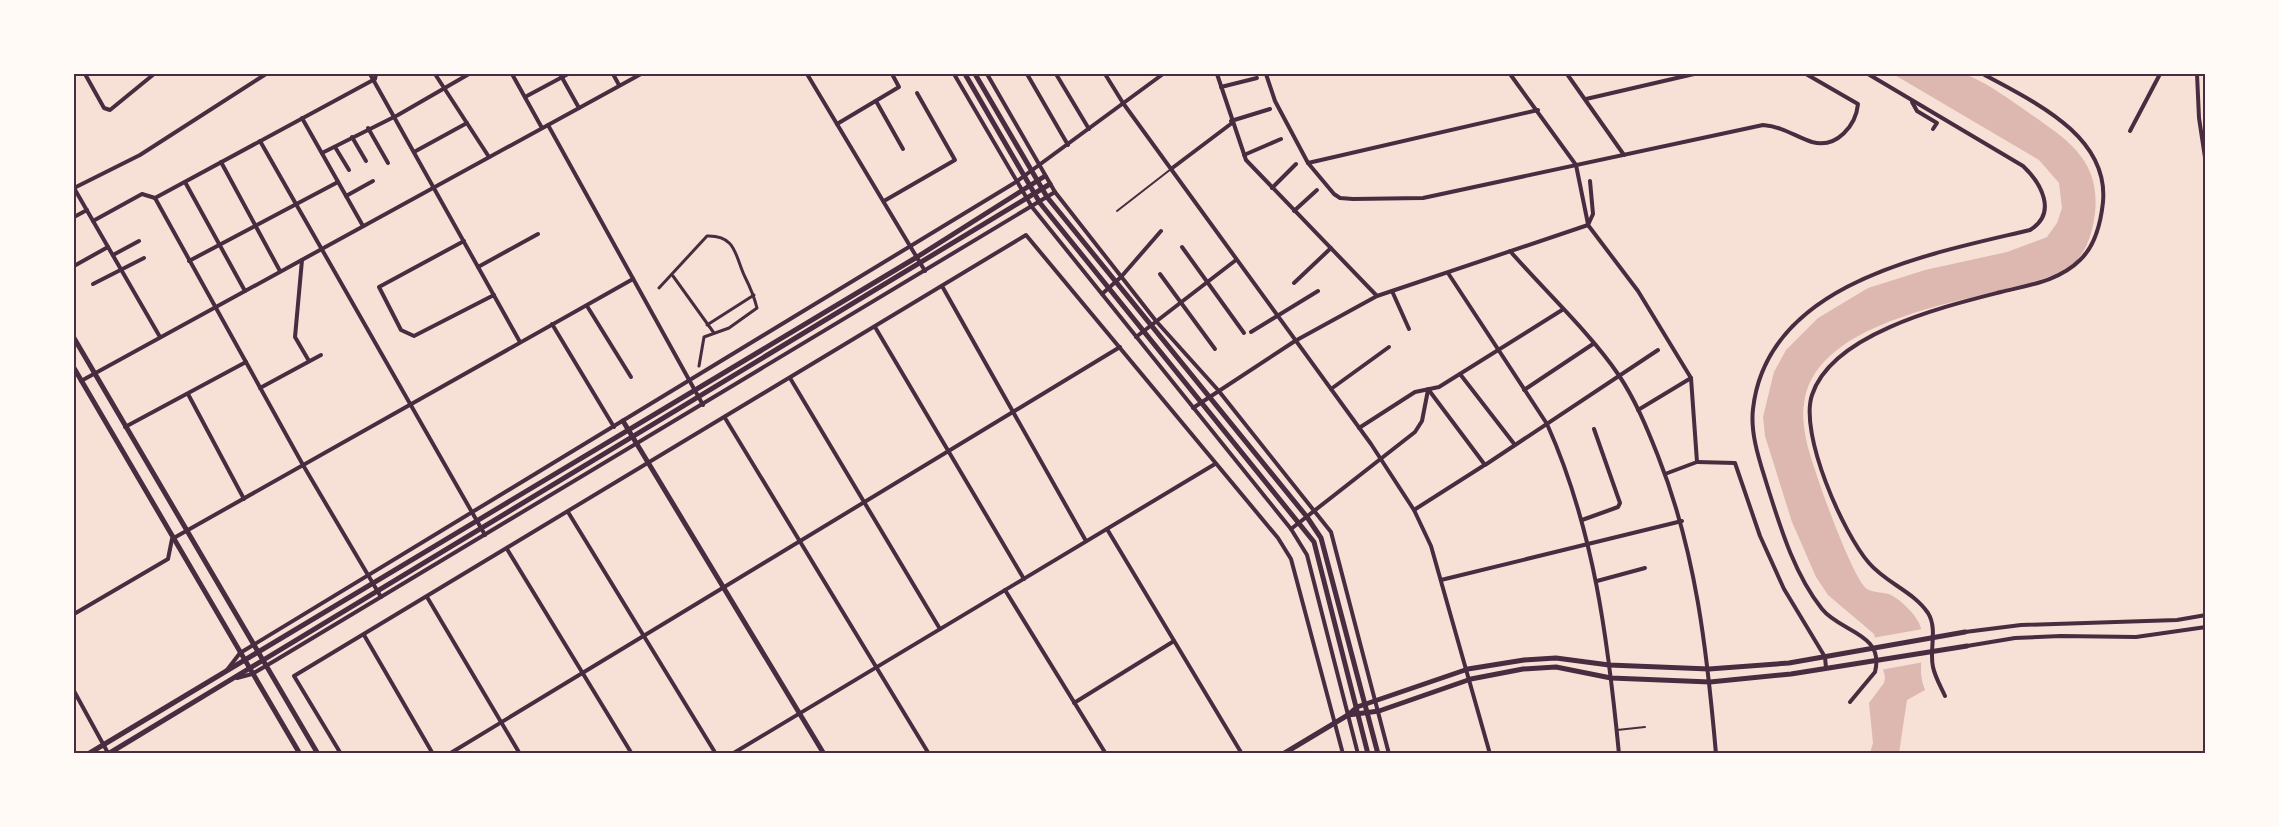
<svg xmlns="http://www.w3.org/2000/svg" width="2279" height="827" font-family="'Times New Roman',serif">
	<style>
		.water { fill: #dcb8b0 }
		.pier { fill: #f7e1d7 }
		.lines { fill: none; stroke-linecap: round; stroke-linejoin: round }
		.service { stroke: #4a2c40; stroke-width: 2 }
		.pedestrian { stroke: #4a2c40; stroke-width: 3 }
		.minor { stroke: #4a2c40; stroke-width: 4 }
		.tertiary { stroke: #4a2c40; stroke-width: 5 }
		.neatline { fill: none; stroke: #4a2c40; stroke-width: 2 }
	</style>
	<rect width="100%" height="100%" fill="#f7e1d7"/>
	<path class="water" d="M1893 74C1909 74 1954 70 1967 75 1985 82 2005 96 2022 108 2062 137 2101 156 2095 213 2093 229 2088 250 2075 262 2055 279 2026 283 2002 290 1940 306 1813 327 1804 404 1802 414 1804 429 1806 439 1810 461 1852 579 1867 589 1874 593 1884 592 1891 595 1901 600 1914 613 1919 623 1930 648 1914 663 1925 690L1907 700 1899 753H1870L1873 743 1869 703 1884 683 1885 677 1874 634 1828 595 1816 577 1792 522 1765 436 1763 417 1774 372 1786 350 1818 318 1868 288 1925 270 2007 252 2047 237 2057 223 2062 208 2059 183 2039 160Z"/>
	<path class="pier" d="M1923 629 1926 654 1924 662 1880 670 1872 638Z"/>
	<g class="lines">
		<g class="service">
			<path d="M1117 211 1171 169"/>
			<path d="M1617 730 1645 727"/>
		</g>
		<g class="pedestrian">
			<path d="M673 276 714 333"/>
			<path d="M659 288 707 236C737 235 735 257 745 277 750 287 754 296 757 308L729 328 704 337 699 366"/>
			<path d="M707 325 754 295"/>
		</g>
		<g class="minor">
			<path d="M85 74 104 108 110 110 154 74"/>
			<path d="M370 74 520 342"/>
			<path d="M376 74 375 79 155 198 303 465 381 597"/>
			<path d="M435 74 489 157"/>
			<path d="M512 74 542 128"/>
			<path d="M560 74 579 108"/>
			<path d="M613 74 619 85"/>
			<path d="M807 74 925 271"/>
			<path d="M954 74 1032 207 1291 529 1307 555 1358 754"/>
			<path d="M987 74 1055 192 1156 321 1218 390 1331 532 1389 754"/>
			<path d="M1027 74 1068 145"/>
			<path d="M1056 74 1089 129"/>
			<path d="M1105 74 1123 103 1371 444 1414 510 1431 546 1490 754"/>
			<path d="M1217 74 1246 160 1377 296"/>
			<path d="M1266 74 1275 101 1308 163 1334 194 1340 198 1353 199 1423 198 1763 125C1784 127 1794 136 1812 142 1837 149 1856 125 1858 104L1806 74"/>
			<path d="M1510 74 1576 165 1588 224"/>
			<path d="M1567 74 1624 155"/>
			<path d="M2197 74 2199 118 2206 164"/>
			<path d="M1221 87 1257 78"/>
			<path d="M525 97 568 74"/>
			<path d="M1586 99 1694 74"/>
			<path d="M876 101 903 149"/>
			<path d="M1912 102 1917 111 1937 123 1933 129"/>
			<path d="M302 118 363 226"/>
			<path d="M1231 121 1270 109"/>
			<path d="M837 124 899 87 892 74"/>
			<path d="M548 125 703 405"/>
			<path d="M368 128 388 163"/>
			<path d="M2130 131 2160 74"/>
			<path d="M352 137 366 161"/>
			<path d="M260 141 485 535"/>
			<path d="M335 147 349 170"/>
			<path d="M414 152 467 123"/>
			<path d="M322 153 398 115 469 74"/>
			<path d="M1244 155 1281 139"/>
			<path d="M221 162 280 271"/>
			<path d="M1308 163 1538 110"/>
			<path d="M1171 169 1232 123"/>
			<path d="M185 182 245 291"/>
			<path d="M74 188 140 155 266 74"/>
			<path d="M74 188 160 337"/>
			<path d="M1272 188 1296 164"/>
			<path d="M346 196 373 181"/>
			<path d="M884 201 955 160 917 93"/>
			<path d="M1294 211 1317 190"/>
			<path d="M74 217 87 210"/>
			<path d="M93 221 142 194 155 198"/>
			<path d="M1588 225 1638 291 1691 378 1697 462 1665 474"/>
			<path d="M464 241 379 287 401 330 414 336 494 295"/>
			<path d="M1182 247 1244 333"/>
			<path d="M1510 251C1544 290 1590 333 1618 374 1635 399 1647 428 1658 456 1696 552 1707 651 1716 754"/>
			<path d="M113 255 139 241"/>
			<path d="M302 260 295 337 309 361"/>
			<path d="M189 261 338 182"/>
			<path d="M74 266 108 247"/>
			<path d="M478 267 538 234"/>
			<path d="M1448 273 1547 424C1594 529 1608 640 1619 754"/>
			<path d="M1160 274 1215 349"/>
			<path d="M1294 283 1331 248"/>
			<path d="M93 284 144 258"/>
			<path d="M942 286 1086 541"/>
			<path d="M1392 291 1409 329"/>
			<path d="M1102 294 1121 277 1161 231"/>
			<path d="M587 306 631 377"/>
			<path d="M552 324 614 427"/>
			<path d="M875 327 1024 579"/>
			<path d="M1251 332 1318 291"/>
			<path d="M1136 337 1236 260"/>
			<path d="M1460 374 1515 445"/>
			<path d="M790 378 940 629"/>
			<path d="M81 381 641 74"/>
			<path d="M260 388 321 355"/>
			<path d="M1331 389 1389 347"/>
			<path d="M1428 389 1485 465 1658 350"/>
			<path d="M1524 390 1593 344"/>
			<path d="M188 394 244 499"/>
			<path d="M1193 408 1295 341 1377 296 1588 225 1593 214 1590 181"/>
			<path d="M1638 410 1691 378"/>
			<path d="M725 418 929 754"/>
			<path d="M125 427 246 362"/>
			<path d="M1359 428 1415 392 1439 387 1562 310"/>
			<path d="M1697 462 1735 463 1760 536 1784 589 1825 657 1826 668"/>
			<path d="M1414 510 1483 466"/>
			<path d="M568 512 716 754"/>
			<path d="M1582 520 1618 507 1620 503 1594 429"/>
			<path d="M1107 529 1242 754"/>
			<path d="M1291 529 1415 432 1422 421 1428 390"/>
			<path d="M507 549 632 754"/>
			<path d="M1441 580 1682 521"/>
			<path d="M1597 581 1645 568"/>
			<path d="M1005 590 1106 754"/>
			<path d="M427 597 520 754"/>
			<path d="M74 614 168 559 172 539 633 279"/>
			<path d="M1965 632 2021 625 2177 620 2206 615"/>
			<path d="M364 635 433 754"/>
			<path d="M1967 646 2015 638 2061 636 2136 637 2206 627"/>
			<path d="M227 670 240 653 1016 182 1163 74"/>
			<path d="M237 678 252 674 276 660 1055 192"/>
			<path d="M74 691 108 753"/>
			<path d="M1945 696C1941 687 1935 677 1933 667 1929 650 1938 629 1928 613 1913 591 1886 583 1869 563 1843 533 1799 434 1812 395 1832 333 1946 306 2001 292 2029 285 2059 281 2080 260 2095 246 2101 221 2103 202 2109 135 2032 101 1983 74"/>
			<path d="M1850 702 1875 672C1885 633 1840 632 1822 609 1794 574 1780 526 1767 485 1760 462 1750 434 1753 409 1767 282 1930 254 2030 230 2058 213 2041 183 2023 166L1868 74"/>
			<path d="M1074 703 1174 641"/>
			<path d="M341 754 294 676 1026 235 1278 538 1291 559 1343 754"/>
			<path d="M449 754 1120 347"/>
			<path d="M732 754 1215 464"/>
		</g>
		<g class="tertiary">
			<path d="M965 74 1040 203 1314 542 1368 754"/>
			<path d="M975 74 1047 197 1307 517 1321 538 1378 754"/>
			<path d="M74 338 318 754"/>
			<path d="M74 368 300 754"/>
			<path d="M623 421 824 754"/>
			<path d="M1348 715 1379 711 1471 679 1523 669 1556 667 1611 678 1710 682 1791 674 1967 646"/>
			<path d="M88 754 917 257 1045 176"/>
			<path d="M108 754 1050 184"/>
			<path d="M1283 754 1348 715 1357 707 1468 669 1524 660 1556 658 1609 665 1709 669 1789 663 1965 632"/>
		</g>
	</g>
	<rect width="2279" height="827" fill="none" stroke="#fffaf5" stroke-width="150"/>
	<rect x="75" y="75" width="2129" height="677" class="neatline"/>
</svg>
